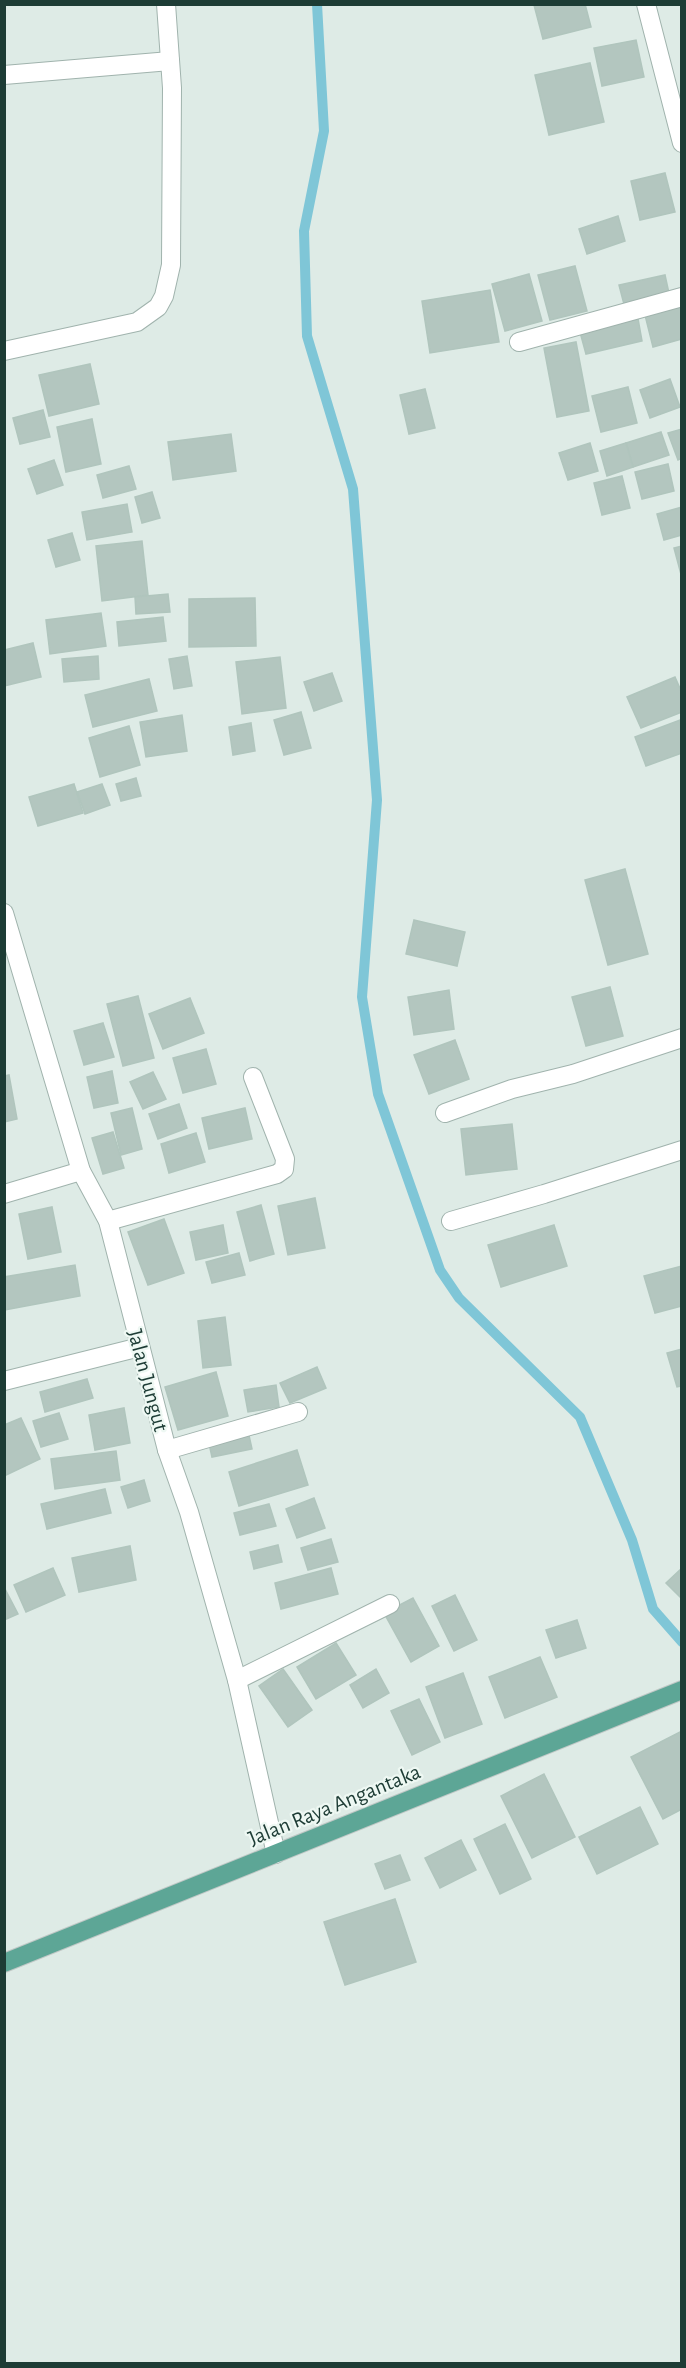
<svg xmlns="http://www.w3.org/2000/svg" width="686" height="2368" font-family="'Alegreya Sans',sans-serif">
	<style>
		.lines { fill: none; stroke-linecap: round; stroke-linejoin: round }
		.stream { stroke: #7fc6d7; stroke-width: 10 }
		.building { fill: #b3c6bf; stroke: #b0c5bd; stroke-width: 1.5 }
		.minor-casing { stroke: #a0b3ad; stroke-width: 20 }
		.major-casing { stroke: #c0c8c6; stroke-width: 20 }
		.minor { stroke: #fff; stroke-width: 18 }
		.major { stroke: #5da696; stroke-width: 18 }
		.labels { text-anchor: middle; stroke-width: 4.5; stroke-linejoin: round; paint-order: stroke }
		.street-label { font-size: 22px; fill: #1d3c35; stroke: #eef8f3 }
	</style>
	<rect width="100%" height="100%" fill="#deebe6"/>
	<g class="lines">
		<path class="stream" d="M317 4 324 131 304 231 307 336 353 489 377 800 362 997 378 1094 440 1270 459 1298 580 1417 632 1540 653 1609 682 1642"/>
	</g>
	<g class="building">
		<path d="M585 4 591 27 543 39 534 5Z"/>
		<path d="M636 40 644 77 602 86 594 48Z"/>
		<path d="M590 63 604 122 549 135 535 75Z"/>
		<path d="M665 173 675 212 640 220 631 181Z"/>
		<path d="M618 216 625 241 587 254 579 229Z"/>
		<path d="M575 266 587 311 550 320 538 275Z"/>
		<path d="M529 274 542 321 505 331 492 284Z"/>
		<path d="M665 275 670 298 625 308 619 285Z"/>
		<path d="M490 290 499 342 430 353 422 301Z"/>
		<path d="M682 305V339L653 347 645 315Z"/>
		<path d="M638 319 642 341 586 354 580 332Z"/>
		<path d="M576 342 589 411 557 417 544 348Z"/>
		<path d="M90 364 99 404 49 416 39 375Z"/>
		<path d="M670 379 680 407 650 418 640 390Z"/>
		<path d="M628 387 637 423 601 432 592 396Z"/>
		<path d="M425 389 435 428 409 434 400 395Z"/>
		<path d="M43 410 50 437 20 444 13 418Z"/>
		<path d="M92 419 101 464 66 472 57 427Z"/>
		<path d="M682 429V458L678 460 668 433Z"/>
		<path d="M661 432 669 455 633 467 626 443Z"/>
		<path d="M231 434 236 471 173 480 168 442Z"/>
		<path d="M590 443 598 471 568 480 559 453Z"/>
		<path d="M626 443 633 467 607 476 600 451Z"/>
		<path d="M54 460 63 485 37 494 28 469Z"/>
		<path d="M668 464 674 491 642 499 635 472Z"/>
		<path d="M129 466 136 489 103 498 97 475Z"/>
		<path d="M622 476 630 508 602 515 594 483Z"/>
		<path d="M152 492 160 518 142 523 135 497Z"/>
		<path d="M127 504 132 532 87 540 82 512Z"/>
		<path d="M682 507V535L664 540 657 514Z"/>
		<path d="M72 533 80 560 56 567 48 540Z"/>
		<path d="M142 541 148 595 102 601 96 546Z"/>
		<path d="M682 546V578L674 548Z"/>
		<path d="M168 594 170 612 136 614 135 597Z"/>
		<path d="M255 598 256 646 189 647V599Z"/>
		<path d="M101 613 106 646 50 654 46 620Z"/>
		<path d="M163 617 166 641 119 646 117 622Z"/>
		<path d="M33 643 41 677 4 686V650Z"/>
		<path d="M98 656 99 679 64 682 62 659Z"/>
		<path d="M187 656 192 686 174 689 169 659Z"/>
		<path d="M280 657 286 708 242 714 236 662Z"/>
		<path d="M332 673 342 701 314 711 304 682Z"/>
		<path d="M675 677 682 693V712L641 728 627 697Z"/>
		<path d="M149 679 157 711 93 727 85 695Z"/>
		<path d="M301 712 311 748 284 755 274 720Z"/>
		<path d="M182 715 187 751 146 757 140 722Z"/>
		<path d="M680 720 682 753 646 766 635 737Z"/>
		<path d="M251 723 255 751 233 755 229 727Z"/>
		<path d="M129 726 140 765 100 777 89 738Z"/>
		<path d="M136 778 141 796 121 801 116 784Z"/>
		<path d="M74 784 83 813 38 826 29 797Z"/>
		<path d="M102 784 110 805 85 814 77 792Z"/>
		<path d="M625 869 648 954 608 965 585 880Z"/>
		<path d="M414 920 465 932 457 966 406 954Z"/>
		<path d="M610 987 623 1036 586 1046 572 997Z"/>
		<path d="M449 990 454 1029 414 1035 408 997Z"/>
		<path d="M138 996 154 1058 123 1066 107 1004Z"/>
		<path d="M190 998 204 1033 163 1049 149 1014Z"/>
		<path d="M103 1023 114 1057 84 1065 74 1031Z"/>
		<path d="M455 1040 469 1079 429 1094 414 1055Z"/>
		<path d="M206 1049 216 1084 183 1093 173 1058Z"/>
		<path d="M112 1071 118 1103 94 1108 87 1077Z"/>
		<path d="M153 1072 166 1099 143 1109 130 1082Z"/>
		<path d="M9 1075 17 1119 4 1122V1076Z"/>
		<path d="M179 1104 187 1128 158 1139 149 1114Z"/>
		<path d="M132 1108 142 1149 121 1155 111 1113Z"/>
		<path d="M245 1108 252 1139 209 1149 202 1118Z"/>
		<path d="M512 1124 517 1169 466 1175 461 1129Z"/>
		<path d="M113 1132 124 1168 103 1174 92 1138Z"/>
		<path d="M196 1133 205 1162 169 1173 161 1144Z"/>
		<path d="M315 1198 325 1248 288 1255 278 1206Z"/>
		<path d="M261 1205 274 1254 250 1261 237 1212Z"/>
		<path d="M52 1207 61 1252 28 1259 19 1214Z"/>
		<path d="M164 1219 184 1273 148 1285 128 1232Z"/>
		<path d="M223 1225 228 1253 196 1260 190 1232Z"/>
		<path d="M554 1225 567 1266 501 1287 488 1245Z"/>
		<path d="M239 1253 245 1275 212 1283 206 1262Z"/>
		<path d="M75 1265 80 1296 4 1310V1277Z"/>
		<path d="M682 1266V1306L655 1313 644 1276Z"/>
		<path d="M225 1317 231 1365 203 1368 198 1321Z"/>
		<path d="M682 1349V1386L677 1387 667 1353Z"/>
		<path d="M317 1367 326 1388 290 1403 280 1383Z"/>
		<path d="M216 1372 228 1416 178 1430 165 1387Z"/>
		<path d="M87 1379 93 1398 45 1412 40 1392Z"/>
		<path d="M276 1385 279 1407 248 1412 244 1390Z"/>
		<path d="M124 1408 130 1443 95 1450 89 1415Z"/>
		<path d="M59 1413 68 1439 41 1447 33 1421Z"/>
		<path d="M21 1418 40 1459 4 1476V1425Z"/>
		<path d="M248 1431 252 1449 212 1457 208 1439Z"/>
		<path d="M297 1450 308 1485 239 1506 229 1472Z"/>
		<path d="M116 1451 120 1480 55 1489 51 1459Z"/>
		<path d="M144 1480 150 1501 128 1508 121 1487Z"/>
		<path d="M105 1489 111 1513 47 1529 41 1504Z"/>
		<path d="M314 1498 325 1528 297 1538 286 1509Z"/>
		<path d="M269 1504 276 1526 240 1535 234 1513Z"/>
		<path d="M331 1539 338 1562 308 1570 301 1548Z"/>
		<path d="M278 1545 282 1562 254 1569 250 1552Z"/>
		<path d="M130 1546 136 1580 79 1592 72 1558Z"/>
		<path d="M53 1568 65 1595 26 1612 14 1585Z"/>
		<path d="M331 1568 338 1594 281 1609 275 1583Z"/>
		<path d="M682 1568V1599L666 1583Z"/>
		<path d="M4 1587 18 1614 4 1620Z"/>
		<path d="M455 1595 477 1640 454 1651 432 1606Z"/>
		<path d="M413 1598 439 1646 411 1662 384 1613Z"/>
		<path d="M577 1620 586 1648 556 1658 546 1630Z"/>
		<path d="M336 1643 356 1675 316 1699 297 1667Z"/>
		<path d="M540 1657 557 1697 505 1718 489 1677Z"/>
		<path d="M283 1669 312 1710 288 1727 259 1686Z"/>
		<path d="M376 1669 389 1693 363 1708 350 1685Z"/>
		<path d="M463 1673 482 1724 445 1738 426 1687Z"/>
		<path d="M419 1699 440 1742 412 1755 391 1711Z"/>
		<path d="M682 1731V1809L663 1819 631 1757Z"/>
		<path d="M544 1774 575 1837 532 1858 501 1796Z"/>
		<path d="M640 1807 658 1844 597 1874 579 1837Z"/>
		<path d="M505 1824 531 1879 500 1894 474 1839Z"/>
		<path d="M461 1840 476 1870 440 1888 425 1858Z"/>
		<path d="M400 1855 410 1880 385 1889 375 1864Z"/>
		<path d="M395 1899 416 1962 345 1985 324 1922Z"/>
	</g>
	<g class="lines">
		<g class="minor-casing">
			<g id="minor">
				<path d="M646 4 682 143"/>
				<path d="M4 75 170 61"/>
				<path d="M519 342 682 297"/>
				<path d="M4 351 137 322 158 307 164 296 171 265 172 88 166 4"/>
				<path d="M4 913 81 1171 108 1221 167 1450 189 1512 237 1680 276 1854"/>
				<path d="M445 1113 512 1089 573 1074 682 1038"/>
				<path d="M4 1194 81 1171"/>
				<path d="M108 1221 277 1174 284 1169 285 1159 253 1077"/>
				<path d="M451 1221 544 1194 682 1150"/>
				<path d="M4 1381 140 1347"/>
				<path d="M167 1450 298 1412"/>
				<path d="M237 1680 390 1604"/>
			</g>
		</g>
		<g class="major-casing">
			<path id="major" d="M4 1963 682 1690"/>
		</g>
		<use href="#minor" class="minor"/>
		<use href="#major" class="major"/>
	</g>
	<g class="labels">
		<g class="street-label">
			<text transform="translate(149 1380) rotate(75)" y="8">Jalan Jungut</text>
			<text transform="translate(334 1804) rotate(-22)" y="8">Jalan Raya Angantaka</text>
		</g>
	</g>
	<rect width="686" height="2368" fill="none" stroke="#1d3c35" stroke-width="12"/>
</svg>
